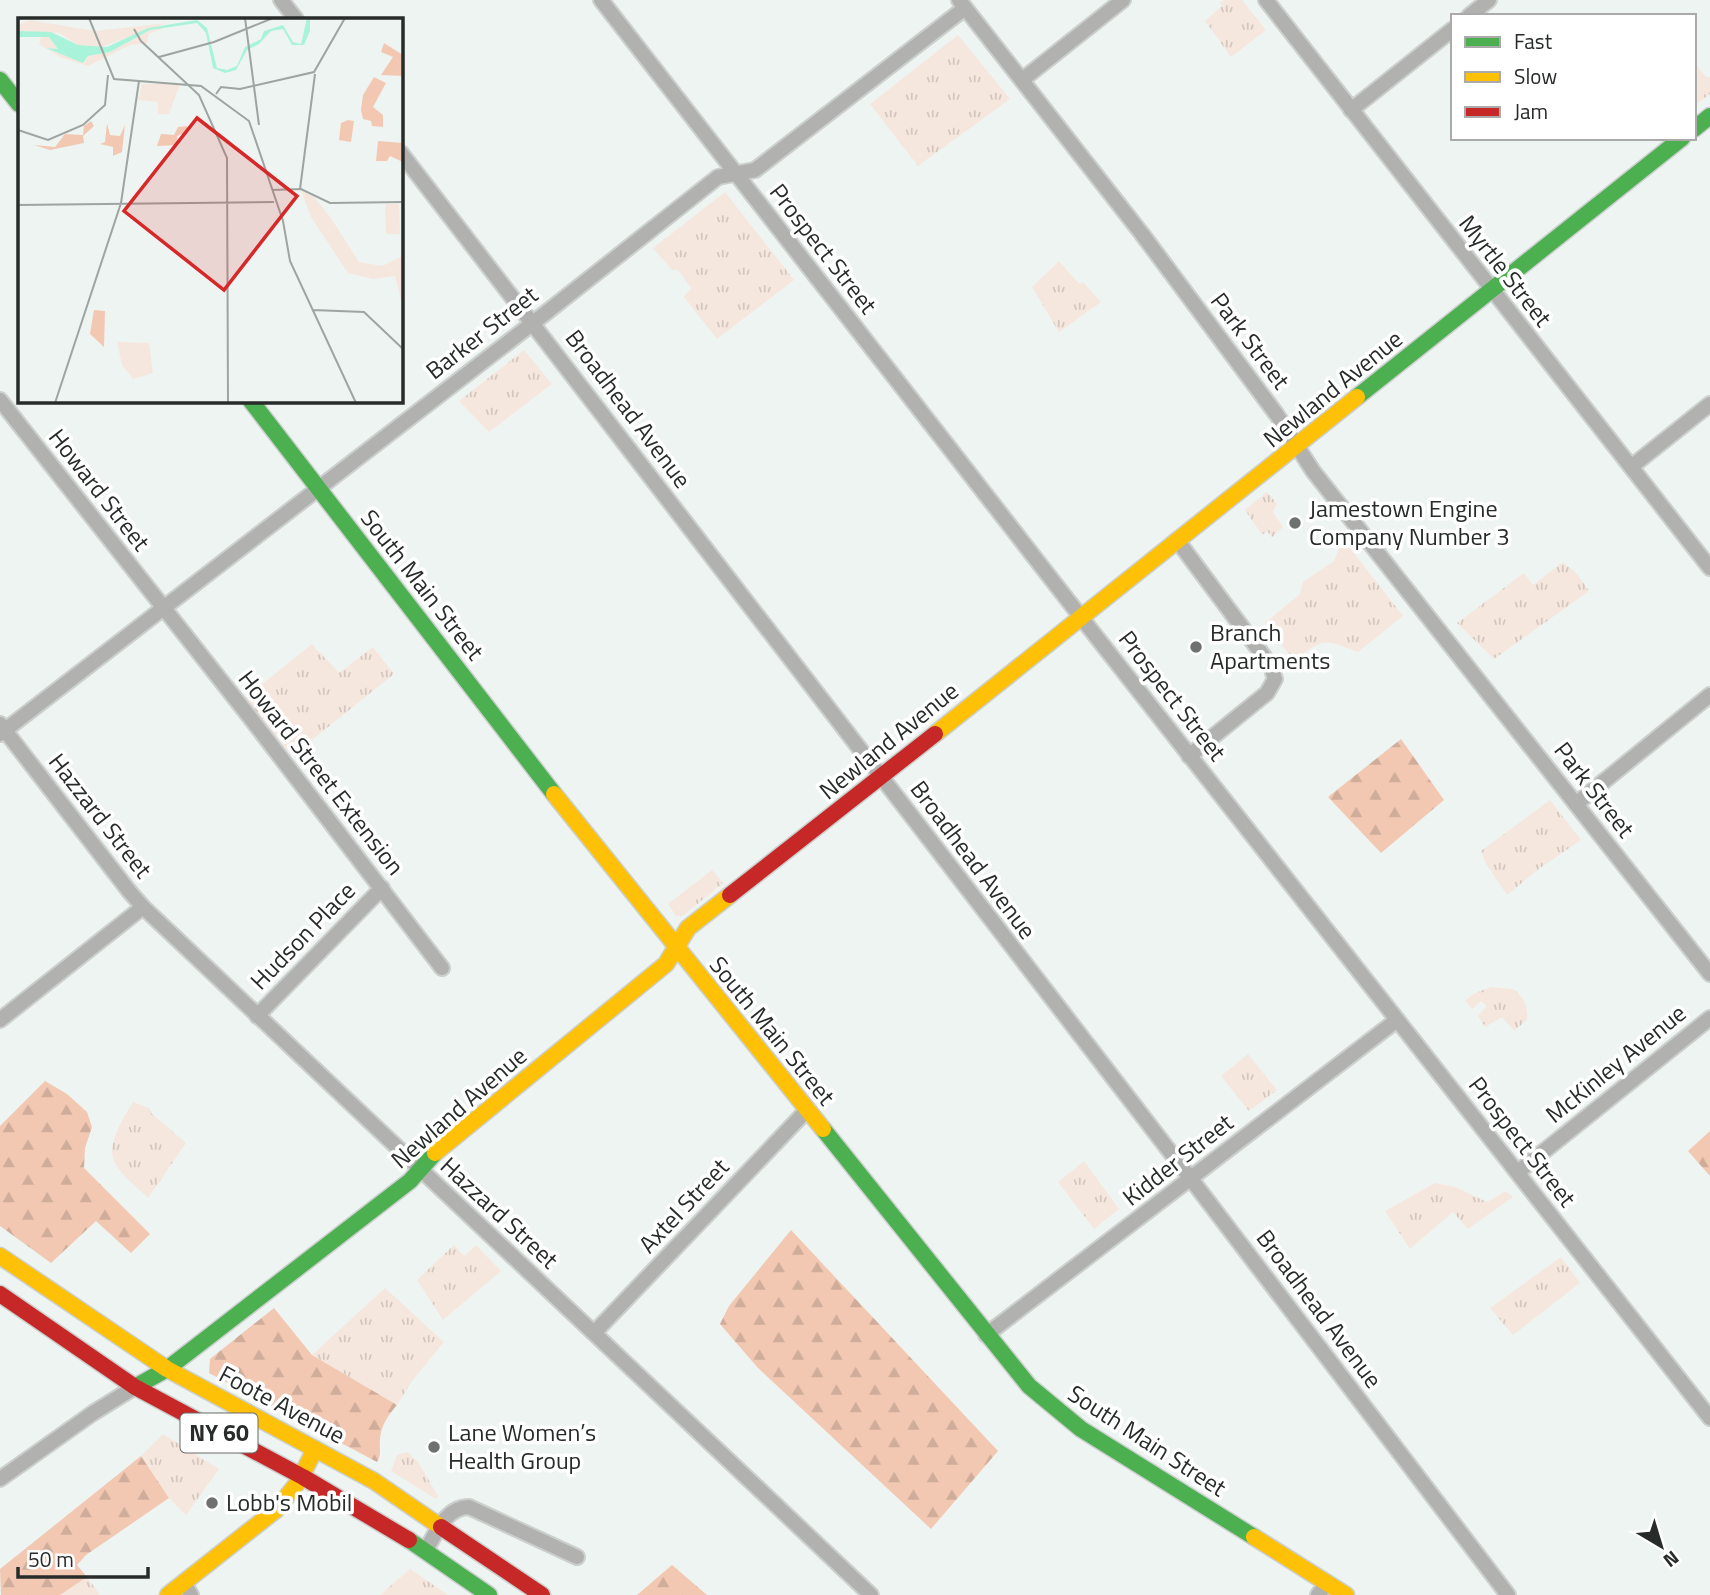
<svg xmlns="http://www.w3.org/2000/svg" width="1710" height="1595" font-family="'Titillium Web',sans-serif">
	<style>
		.grass { fill: url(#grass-tufts) }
		.forest { fill: url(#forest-firs) }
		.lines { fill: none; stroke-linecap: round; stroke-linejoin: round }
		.street-casing { stroke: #cbcfcd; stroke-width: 18 }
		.fast-casing { stroke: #cbcfcd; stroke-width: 19 }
		.slow-casing { stroke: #cbcfcd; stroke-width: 19 }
		.jam-casing { stroke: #cbcfcd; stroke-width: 19 }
		.street { stroke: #b1b1b0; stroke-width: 14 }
		.fast { stroke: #4caf50; stroke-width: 16 }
		.slow { stroke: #ffc107; stroke-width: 16 }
		.jam { stroke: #c62828; stroke-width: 16 }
		.poi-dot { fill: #6d716f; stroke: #fff; stroke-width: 2.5 }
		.labels { text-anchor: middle; stroke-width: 7; stroke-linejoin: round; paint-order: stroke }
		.shield { fill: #fff; stroke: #686b69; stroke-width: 2 }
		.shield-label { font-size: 23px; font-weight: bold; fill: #272b29 }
		.street-label { font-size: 24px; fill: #272b29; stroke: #fff }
		.poi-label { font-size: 24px; fill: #272b29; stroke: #fff; text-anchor: start }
		.inset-road { fill: none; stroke: #9ea4a1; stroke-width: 2 }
		.view { fill: #d62828; fill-opacity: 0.15; stroke: #d62828; stroke-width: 3.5 }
		.inset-edge { fill: none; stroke: #272b29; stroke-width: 3.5 }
	</style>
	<defs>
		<pattern id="grass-tufts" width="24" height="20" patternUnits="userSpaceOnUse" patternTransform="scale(1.75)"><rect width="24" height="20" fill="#f6e7de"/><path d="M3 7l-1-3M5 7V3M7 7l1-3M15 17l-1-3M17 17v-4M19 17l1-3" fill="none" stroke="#d3c6be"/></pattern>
		<pattern id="forest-firs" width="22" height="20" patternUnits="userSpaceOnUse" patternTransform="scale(1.75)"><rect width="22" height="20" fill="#f2c8b3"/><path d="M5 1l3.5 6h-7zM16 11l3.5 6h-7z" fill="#d0ac9a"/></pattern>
	</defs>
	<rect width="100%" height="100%" fill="#eef4f1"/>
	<g class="grass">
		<path d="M1224 0H1242L1266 30 1231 57 1205 21 1222 6 1220 3Z"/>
		<path d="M958 35 1010 99 918 166 870 104Z"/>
		<path d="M1694 62 1706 77H1710V94L1694 106Z"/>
		<path d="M725 192 794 280 717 339 684 297 691 288 678 270H672L653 248Z"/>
		<path d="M1059 261 1079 284 1083 282 1101 302 1059 332 1032 287Z"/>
		<path d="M524 350 552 384 489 432 459 401Z"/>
		<path d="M1267 492 1277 504 1273 512 1283 527 1272 537 1267 531 1262 535 1245 510Z"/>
		<path d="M1346 543 1403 616 1358 652C1323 639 1325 637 1294 661L1265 623 1300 594 1303 582 1334 561 1339 549Z"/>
		<path d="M1563 562 1577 574 1589 591 1494 659 1457 623 1524 573 1533 585Z"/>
		<path d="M312 644C321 655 330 662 339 673L373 647 394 674 292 756 245 698Z"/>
		<path d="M1550 800 1581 840 1540 868 1507 895 1486 864 1481 851Z"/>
		<path d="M712 870 723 883 684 915 676 916 668 904Z"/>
		<path d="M1491 987 1513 989C1524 996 1528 1007 1527 1020L1514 1031 1502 1017 1485 1027 1478 1016 1487 1006 1481 1001 1472 1009 1465 1001 1473 994Z"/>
		<path d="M1248 1054 1277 1090 1249 1111 1221 1076Z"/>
		<path d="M133 1102 149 1108 151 1113 186 1143 148 1198C138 1188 123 1177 116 1165 104 1146 123 1119 133 1102Z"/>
		<path d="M1084 1161 1119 1209 1094 1229 1058 1182Z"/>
		<path d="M1435 1183 1455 1187 1487 1202 1506 1191 1513 1197 1468 1229 1453 1212 1410 1249 1385 1211Z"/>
		<path d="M454 1245 464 1256 476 1245 501 1271 443 1320 417 1280Z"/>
		<path d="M1561 1257 1580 1283 1513 1335 1490 1308Z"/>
		<path d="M385 1288 444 1342 412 1381 397 1405 312 1355Z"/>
		<path d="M163 1434 219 1469 186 1515 169 1498 141 1456Z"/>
		<path d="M407 1452 418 1462 438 1496 436 1499 391 1471 397 1455Z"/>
		<path d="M410 1569 448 1595H380Z"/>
		<path d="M87 1577 100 1595H60Z"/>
	</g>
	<g class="forest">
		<path d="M1401 739 1444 800 1381 853 1328 797Z"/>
		<path d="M45 1081 67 1094 87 1112 92 1127 85 1148 84 1168 150 1234 131 1253 96 1221 51 1263 0 1226V1126Z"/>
		<path d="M1710 1131V1176L1688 1151Z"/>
		<path d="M791 1230 998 1451 931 1529 758 1368 720 1324 729 1306Z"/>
		<path d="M274 1308 312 1355 397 1405C389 1414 380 1427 380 1440 379 1449 382 1454 377 1462L209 1373 210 1359Z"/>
		<path d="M141 1456 169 1498 86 1555 77 1565 87 1577 60 1595H1L0 1569Z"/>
		<path d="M672 1565 707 1595H637Z"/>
	</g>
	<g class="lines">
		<g class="street-casing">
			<g id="street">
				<path d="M281 0 296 19"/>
				<path d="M601 0 1091 630 1710 1418"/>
				<path d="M959 0 1142 234 1277 415 1313 471 1710 974"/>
				<path d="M1266 0 1710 568"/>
				<path d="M1469 16 1489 0"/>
				<path d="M1022 80 1123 0"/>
				<path d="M1351 110 1453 29"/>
				<path d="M401 153 1191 1179 1508 1595"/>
				<path d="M0 400 252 720 442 968"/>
				<path d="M1631 467 1710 404"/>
				<path d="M1177 540 1271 666 1275 679 1267 693 1189 756"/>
				<path d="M0 724 129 891 143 907 871 1595"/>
				<path d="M0 734 533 323 718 177 755 170 965 8"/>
				<path d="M1576 804 1710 695"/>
				<path d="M257 1016 382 888"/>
				<path d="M0 1020 143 907"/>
				<path d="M1518 1172 1710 1018"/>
				<path d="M594 1333 807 1110"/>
				<path d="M986 1335 1397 1020"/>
				<path d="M0 1479 93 1413 135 1387"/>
				<path d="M426 1550C436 1533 446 1507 469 1507L577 1557"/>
				<path d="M184 1583 191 1595"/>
				<path d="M1318 1595 1327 1583"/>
			</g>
		</g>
		<g class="fast-casing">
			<g id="fast">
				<path d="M0 80 19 104"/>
				<path d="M1694 129 1710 116"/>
				<path d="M1357 397 1682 138"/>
				<path d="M251 401 554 794"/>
				<path d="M823 1129 1029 1386 1081 1429 1254 1537"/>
				<path d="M135 1387 167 1369 410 1181 435 1153"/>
				<path d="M409 1540 489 1595"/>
			</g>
		</g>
		<g class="slow-casing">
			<g id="slow">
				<path d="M935 734 1357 397"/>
				<path d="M554 794 823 1129"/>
				<path d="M435 1153 666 964 688 928 730 895"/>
				<path d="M0 1256 167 1369 374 1481 441 1527"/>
				<path d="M1254 1537 1346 1595"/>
				<path d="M168 1595 277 1509 299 1481 315 1449"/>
			</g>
		</g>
		<g class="jam-casing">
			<g id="jam">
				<path d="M730 895 935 734"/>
				<path d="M0 1294 135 1387 303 1477 409 1540"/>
				<path d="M441 1527 542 1595"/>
			</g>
		</g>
		<use href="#street" class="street"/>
		<use href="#fast" class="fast"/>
		<use href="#slow" class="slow"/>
		<use href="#jam" class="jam"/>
	</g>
	<g class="poi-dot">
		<circle cx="1295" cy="523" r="7"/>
		<circle cx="1196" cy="647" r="7"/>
		<circle cx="434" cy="1447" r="7"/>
		<circle cx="212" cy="1503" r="7"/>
	</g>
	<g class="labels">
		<rect class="shield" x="180.5" y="1413.5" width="77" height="39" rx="5"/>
		<g class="shield-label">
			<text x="219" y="1441">NY 60</text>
		</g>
		<g class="street-label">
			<text transform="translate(823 249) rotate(52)" y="8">Prospect Street</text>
			<text transform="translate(1505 271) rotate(52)" y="8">Myrtle Street</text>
			<text transform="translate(482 333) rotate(-38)" y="8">Barker Street</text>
			<text transform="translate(1250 341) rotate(53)" y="8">Park Street</text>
			<text transform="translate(1333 389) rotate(-39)" y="8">Newland Avenue</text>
			<text transform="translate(628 409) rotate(53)" y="8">Broadhead Avenue</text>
			<text transform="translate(99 490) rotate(52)" y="8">Howard Street</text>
			<text transform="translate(422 585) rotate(52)" y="8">South Main Street</text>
			<text transform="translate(1172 696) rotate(52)" y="8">Prospect Street</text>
			<text transform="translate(889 741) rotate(-39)" y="8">Newland Avenue</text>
			<text transform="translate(321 773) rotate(52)" y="8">Howard Street Extension</text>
			<text transform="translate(1594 790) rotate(52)" y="8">Park Street</text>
			<text transform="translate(100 816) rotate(52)" y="8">Hazzard Street</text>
			<text transform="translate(973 860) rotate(53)" y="8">Broadhead Avenue</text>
			<text transform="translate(303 936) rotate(-46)" y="8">Hudson Place</text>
			<text transform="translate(772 1031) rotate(51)" y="8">South Main Street</text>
			<text transform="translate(1616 1064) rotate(-39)" y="8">McKinley Avenue</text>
			<text transform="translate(459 1108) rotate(-41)" y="8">Newland Avenue</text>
			<text transform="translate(1522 1142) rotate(52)" y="8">Prospect Street</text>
			<text transform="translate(1178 1160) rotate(-38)" y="8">Kidder Street</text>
			<text transform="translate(684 1206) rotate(-47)" y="8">Axtel Street</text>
			<text transform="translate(499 1213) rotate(43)" y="8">Hazzard Street</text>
			<text transform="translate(1319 1309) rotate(53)" y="8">Broadhead Avenue</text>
			<text transform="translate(282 1405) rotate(28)" y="8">Foote Avenue</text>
			<text transform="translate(1147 1441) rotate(33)" y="8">South Main Street</text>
		</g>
		<g class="poi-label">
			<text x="1309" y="517">Jamestown Engine<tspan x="1309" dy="28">Company Number 3</tspan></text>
			<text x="1210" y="641">Branch<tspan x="1210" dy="28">Apartments</tspan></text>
			<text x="448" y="1441">Lane Women’s<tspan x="448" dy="28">Health Group</tspan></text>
			<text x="226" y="1511">Lobb's Mobil</text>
		</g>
	</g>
	<g transform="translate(18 18)">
		<rect width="385" height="385" fill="#eef4f1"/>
		<path d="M367 186H381L382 216H368ZM99 324 131 325 135 355 115 361 104 347Z" fill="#f6e7de"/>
		<path d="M366 25 385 37V58L363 57 375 39 363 34ZM356 59 368 65 355 89 365 97V109L354 108 353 103 345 101 343 92 345 77ZM330 102 336 103 333 124 321 122 323 105ZM73 103 76 108 65 118 66 125 32 132 16 127 37 129 47 116 65 117 66 108ZM89 105 92 117 102 118 107 107 104 134 95 138V129L82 126 87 124ZM169 108V114L159 118 160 127 139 128 143 116 156 117 160 109ZM360 123 385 125V144L372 138 369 143H358ZM76 292 87 293 86 329 72 316Z" fill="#f2c8b3"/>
		<path d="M12 2 77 13 149 5 83 29 60 27 41 15 0 13V7ZM150 8 131 16 129 25 112 27 70 48 42 39 21 26 23 19H31L40 31 28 30 66 45 70 38 92 34 132 12ZM124 66H162L151 96H140V84L120 82ZM283 172 295 178 313 200 341 244 364 248 385 238V290L377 258 355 261 330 255 293 199Z" fill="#f6e7de"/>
		<path d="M289 0 292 1V13L286 27H274L265 11 253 13 241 26 229 32 218 52 207 55 195 50 188 15 179 5 132 12 92 34 70 38 65 45 28 30 40 31 31 19H0V13L33 14 60 27 89 29 130 10 179 2 189 10 199 50 209 52 219 48 227 29 243 21 246 13 265 7 275 24 283 26Z" fill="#a9f3da"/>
		<path class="inset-road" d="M71 0 96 61 183 68 231 103 265 203 272 243 338 385M227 0 241 107M116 11 123 23 181 77 209 140 210 385M141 39 196 24 255 0M198 76 203 69 222 71 296 54 327 0M0 112 30 122 65 107 87 87 90 57M282 171 297 56M254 172 283 171 312 185 385 184M0 187 256 184M295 292 346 294 385 331M37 385 103 185 121 63"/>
		<path class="view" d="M179 100 279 178 206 272 106 193Z"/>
		<rect width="385" height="385" class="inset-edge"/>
	</g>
	<rect x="1451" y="14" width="245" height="126" fill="#ffffff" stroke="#a9aaa9" stroke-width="2"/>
	<rect x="1465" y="37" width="35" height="10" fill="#4caf50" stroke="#a9aaa9" stroke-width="2"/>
	<text x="1514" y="49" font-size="21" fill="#272b29">Fast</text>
	<rect x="1465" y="72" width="35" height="10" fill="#ffc107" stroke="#a9aaa9" stroke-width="2"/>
	<text x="1514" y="84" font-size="21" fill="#272b29">Slow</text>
	<rect x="1465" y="107" width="35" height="10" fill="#c62828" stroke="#a9aaa9" stroke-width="2"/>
	<text x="1514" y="119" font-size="21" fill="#272b29">Jam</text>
	<g transform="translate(1661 1546) rotate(142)" stroke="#ffffff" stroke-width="5" paint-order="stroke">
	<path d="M0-5L12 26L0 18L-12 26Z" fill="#272b29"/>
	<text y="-10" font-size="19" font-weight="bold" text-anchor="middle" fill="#272b29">N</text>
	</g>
	<path d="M18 1567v10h130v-10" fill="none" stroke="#272b29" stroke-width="3.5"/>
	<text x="28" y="1567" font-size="21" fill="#272b29" stroke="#ffffff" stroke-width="5" paint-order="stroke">50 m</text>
</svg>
